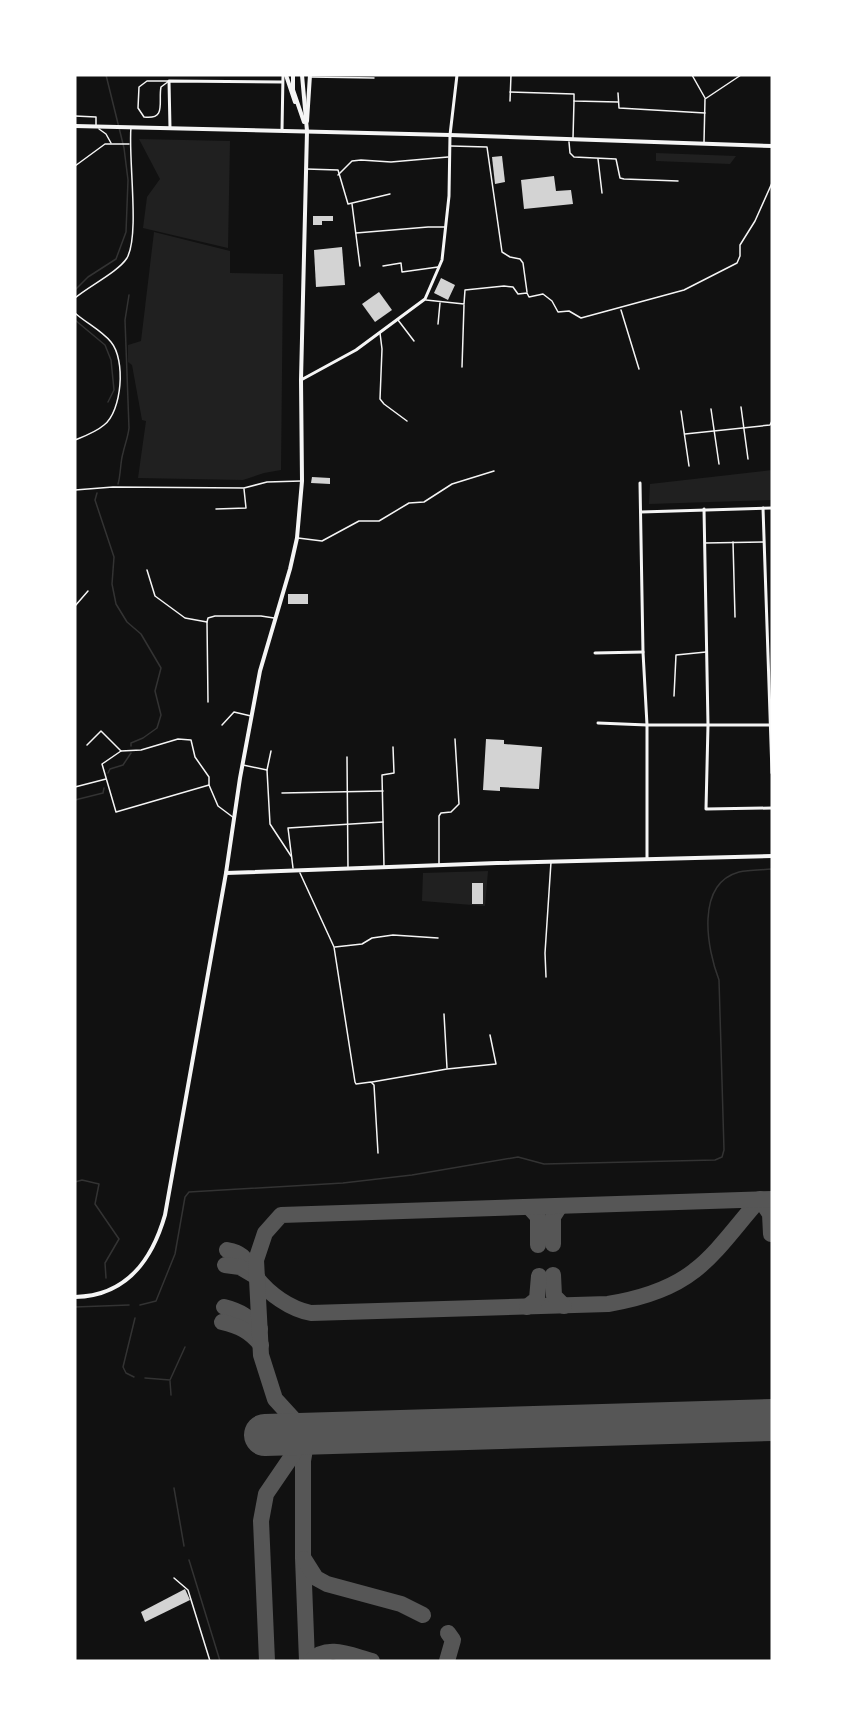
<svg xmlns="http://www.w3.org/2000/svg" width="847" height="1736" font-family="Georgia,serif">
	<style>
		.green { fill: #202020 }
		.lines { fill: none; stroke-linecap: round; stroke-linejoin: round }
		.stream { stroke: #333; stroke-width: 1.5 }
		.taxiway { stroke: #565656; stroke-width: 16 }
		.runway { stroke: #565656; stroke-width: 42 }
		.building { fill: #d3d3d3 }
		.service { stroke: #f5f5f5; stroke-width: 1.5 }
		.minor { stroke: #f5f5f5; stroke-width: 3 }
		.tertiary { stroke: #f5f5f5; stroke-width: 4 }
		.secondary { stroke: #f5f5f5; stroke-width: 4 }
	</style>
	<rect width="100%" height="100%" fill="#111"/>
	<g class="green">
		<path d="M139 139 230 141 228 248 143 228 147 197 160 179Z"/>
		<path d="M656 153 736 156 730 164 656 161Z"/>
		<path d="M154 232 230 251V273L283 274 281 470 264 473 243 480 138 478 146 421 142 420 132 365 128 362V345L141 341Z"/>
		<path d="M772 470V500L649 504 650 484Z"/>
		<path d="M488 871 485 906 422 901 423 873Z"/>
	</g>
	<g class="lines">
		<g class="stream">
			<path d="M75 290 88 277 116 259 126 232 128 180 124 148 106 75"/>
			<path d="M75 320 105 345 111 360 114 390 108 402"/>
			<path d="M118 484C121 474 120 463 123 453 125 444 128 437 129 428L125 320 129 295"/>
			<path d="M97 493 95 500 114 557 112 584 116 604 127 622 141 634 161 668 155 691 161 715 157 728 143 738 131 743V746"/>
			<path d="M108 773 110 769 123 765 131 753"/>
			<path d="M75 800 103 793 104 788"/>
			<path d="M75 1182 82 1180 99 1184 95 1204 119 1239 105 1263 106 1278"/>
			<path d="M140 1305 156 1301 175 1254 185 1197 189 1192 343 1183 412 1175 518 1157 544 1164 715 1160 722 1157 724 1150 719 980C707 949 695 884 739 872 749 870 761 870 772 869"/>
			<path d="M75 1307 129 1305"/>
			<path d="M134 1377 126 1373 123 1367 135 1318"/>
			<path d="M145 1378 170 1380 185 1347"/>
			<path d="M170 1381 171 1395"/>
			<path d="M174 1488 184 1546"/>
			<path d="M189 1560 220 1661"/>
		</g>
		<g class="taxiway">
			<path d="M529 1207 538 1217V1245"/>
			<path d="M553 1244V1217L560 1206"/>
			<path d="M227 1250C248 1254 245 1262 256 1277 269 1294 290 1309 311 1313L608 1304C638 1299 670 1290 694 1271 718 1253 739 1222 760 1199L770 1214 771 1234"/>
			<path d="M225 1265 240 1267 257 1277"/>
			<path d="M553 1275 554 1296 564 1306"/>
			<path d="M224 1307C240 1311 249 1317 260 1329"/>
			<path d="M527 1307 537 1299 539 1276"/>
			<path d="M222 1322C239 1326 250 1331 261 1345"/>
			<path d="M307 1434 275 1399 261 1355 256 1260 265 1233 281 1215 772 1199"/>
			<path d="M307 1438 303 1461V1558L307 1661"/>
			<path d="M304 1559 316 1578 327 1584 401 1604 423 1615"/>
			<path d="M267 1661 261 1521 266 1494 307 1434"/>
			<path d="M311 1661C327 1643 352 1656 372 1661"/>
			<path d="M447 1661 453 1640 448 1633"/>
		</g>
		<path class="runway" d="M265 1435 772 1420"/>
	</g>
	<g class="building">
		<path d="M502 156 505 182 495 184 492 157Z"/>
		<path d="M554 176 556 191 571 190 573 204 524 209 521 180Z"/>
		<path d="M313 216H333V221H322V225H313Z"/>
		<path d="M342 247 345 285 316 287 314 250Z"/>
		<path d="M441 278 455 285 448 300 434 293Z"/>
		<path d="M379 292 392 310 375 322 362 304Z"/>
		<path d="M312 477 330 478V484L311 483Z"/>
		<rect x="288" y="594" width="20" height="10"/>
		<path d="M486 739 504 740V744L542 747 539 789 500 787V791L483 790Z"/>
		<rect x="472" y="883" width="11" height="21"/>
		<path d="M185 1589 190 1600 145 1622 141 1612Z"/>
	</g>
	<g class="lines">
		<g class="service">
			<path d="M692 75 705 98"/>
			<path d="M311 77 374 78"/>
			<path d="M147 81H169L161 87C158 102 167 120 144 117L138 108 139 87Z"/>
			<path d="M510 92 574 94V101L618 102"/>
			<path d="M618 93 619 108 705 113"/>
			<path d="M510 101 511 75"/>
			<path d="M75 116 96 117V125"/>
			<path d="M99 129 106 134 111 143"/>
			<path d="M573 138 574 101"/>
			<path d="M569 142 570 153 574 157 616 159 620 178 624 179 678 181"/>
			<path d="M704 142 705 99 741 75"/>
			<path d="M451 146 487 147 502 252 510 257 520 259 523 263 527 292"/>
			<path d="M598 159 602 193"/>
			<path d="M75 166 105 144H129"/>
			<path d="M306 169 338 170 348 204 390 194"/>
			<path d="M338 175 352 161 361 160 391 162 448 157"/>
			<path d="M352 204 360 266"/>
			<path d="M356 233 428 227H445"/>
			<path d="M383 266 401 263 402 272 438 267"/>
			<path d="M75 298C89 286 118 272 127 258 140 235 128 158 131 127"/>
			<path d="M426 300 464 304 465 290 504 286 513 287 518 294 527 293 529 297 543 294 552 301 558 312 569 311 581 318 684 290 737 263 740 256V245L755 221 772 183"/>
			<path d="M621 310 639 369"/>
			<path d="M75 313C86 323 101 330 111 342 126 360 122 411 104 425 96 432 85 436 75 440"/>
			<path d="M398 320 414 341"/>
			<path d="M438 324 440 303"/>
			<path d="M380 333 382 349 380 399 384 404 407 421"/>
			<path d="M462 367 464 305"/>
			<path d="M741 407 748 459"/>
			<path d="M711 409 719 464"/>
			<path d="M681 411 689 466"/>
			<path d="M685 434 770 425 772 421"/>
			<path d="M75 490 113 487 244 488 267 482 301 481"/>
			<path d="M216 509 246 508 244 489"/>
			<path d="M298 538 322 541 359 521H379L409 503 424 502 452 484 494 471"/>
			<path d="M733 542 735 617"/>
			<path d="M705 543 763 542"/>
			<path d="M147 570 155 596 185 618 207 622 208 618 215 616H261L274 618"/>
			<path d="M75 606 88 591"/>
			<path d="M207 622 208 702"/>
			<path d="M674 696 676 655 706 652"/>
			<path d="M222 725 234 712 251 716"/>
			<path d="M87 745 101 731 121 751 141 750 178 739 191 740 195 757 209 777V785"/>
			<path d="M121 751 102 764 116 812 209 785 218 806 234 818"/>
			<path d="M347 757 348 869"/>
			<path d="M243 765 267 770 271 751"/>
			<path d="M267 770 270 824 291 856"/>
			<path d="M75 787 106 779"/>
			<path d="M282 793 383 791"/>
			<path d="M439 864V816L441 813 451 812 459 804 455 739"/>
			<path d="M384 867 382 775 394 773 393 747"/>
			<path d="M293 868 288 828 383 822"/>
			<path d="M300 873 334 947 355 1082 356 1084 371 1082 374 1085 378 1153"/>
			<path d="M335 947 362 944 372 938 393 935 438 938"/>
			<path d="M546 977 545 953 551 862"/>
			<path d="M444 1014 447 1068"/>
			<path d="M372 1082 447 1069 496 1064 490 1035"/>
			<path d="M174 1578 188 1590 210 1661"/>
		</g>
		<g class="minor">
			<path d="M170 128 169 81 282 82"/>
			<path d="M282 130 283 75"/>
			<path d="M301 380 356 350 425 299 442 260 449 196 450 135 457 75"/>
			<path d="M640 483 643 652 647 725V859"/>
			<path d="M763 508 772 773"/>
			<path d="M704 509 708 725 706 809 772 808"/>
			<path d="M641 512 772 508"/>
			<path d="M595 653 643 652"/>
			<path d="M598 723 647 725H772"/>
		</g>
		<g class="tertiary">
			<path d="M286 75 295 102"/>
			<path d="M307 121 310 75"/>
			<path d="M75 126 450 135 772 146"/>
			<path d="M226 873 497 863 772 856"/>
		</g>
		<g class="secondary">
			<path d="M293 75V90L304 122"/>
			<path d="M75 1297C127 1296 152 1260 165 1215L226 873 240 778 260 671 290 569 297 538 302 481 301 380 307 131 302 75"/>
		</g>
	</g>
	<rect width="847" height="1736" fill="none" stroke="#ffffff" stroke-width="153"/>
</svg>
